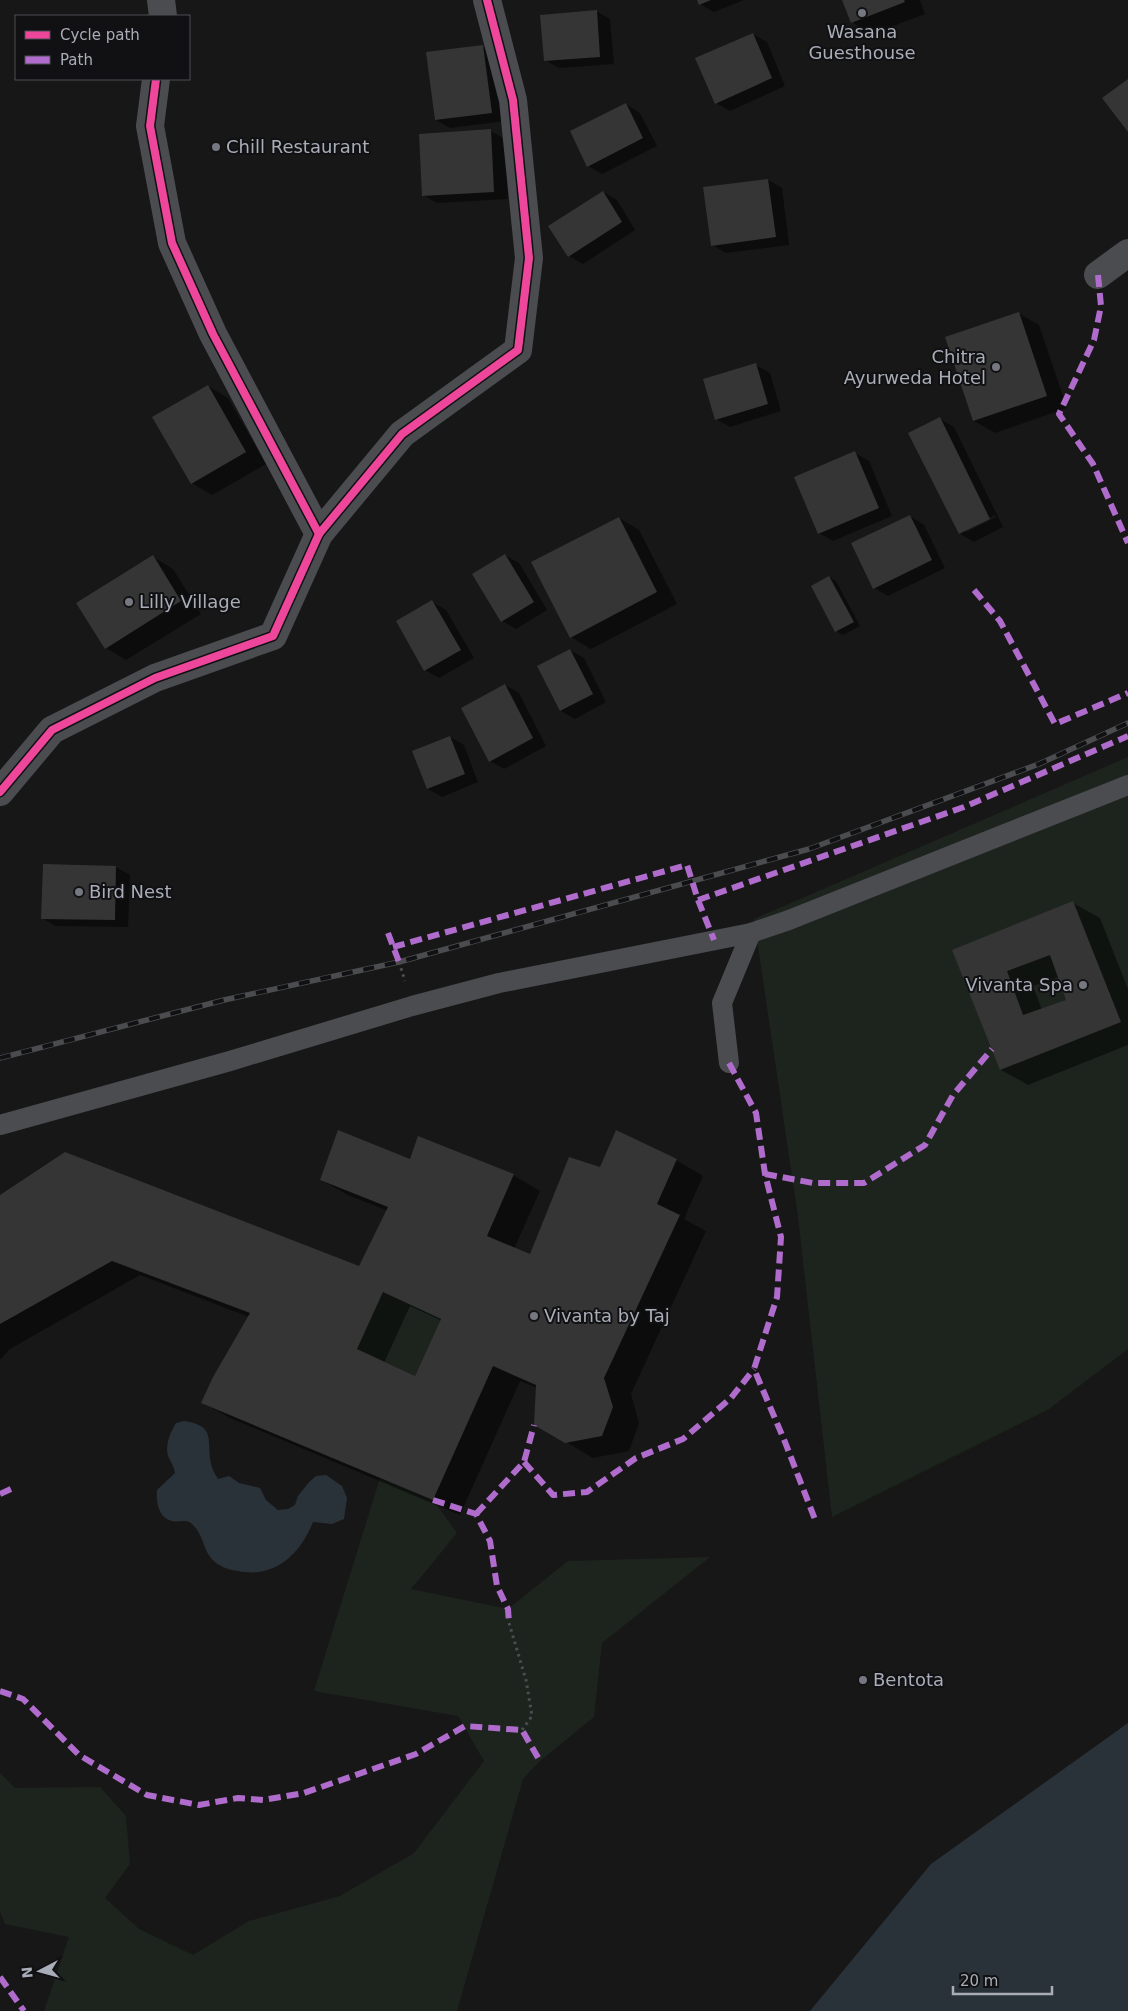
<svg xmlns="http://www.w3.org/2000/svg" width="1128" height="2011" font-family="'DejaVu Sans',sans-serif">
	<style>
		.green { fill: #1d241e }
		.water { fill: #2a3239 }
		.shadow { fill: #0007; fill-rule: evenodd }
		.building { fill: #353536; fill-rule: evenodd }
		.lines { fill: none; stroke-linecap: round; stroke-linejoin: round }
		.path { stroke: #4d4e52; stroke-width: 3; stroke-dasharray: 2.5 4; stroke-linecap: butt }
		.service { stroke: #4b4c50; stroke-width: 20 }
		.minor { stroke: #4b4c50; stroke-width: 28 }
		.rail-casing { stroke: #4b4c4f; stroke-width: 5.5 }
		.rail { stroke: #111113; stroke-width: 4; stroke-dasharray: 11; stroke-linecap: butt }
		.quiet { stroke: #b06ccc; stroke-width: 6; stroke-dasharray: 12 6; stroke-linecap: butt }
		.cycleway-casing { stroke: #111113; stroke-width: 11 }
		.cycleway { stroke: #ed469a; stroke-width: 8 }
		.poi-dot { fill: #757880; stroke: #111113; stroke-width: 2 }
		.labels { text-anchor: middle; stroke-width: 4; stroke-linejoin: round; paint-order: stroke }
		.poi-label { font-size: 18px; fill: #a8adb8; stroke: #111113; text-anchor: start }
	</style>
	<rect width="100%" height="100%" fill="#171717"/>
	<g class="green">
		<path d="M1128 757V1349L1049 1409 832 1517 798 1217 754 919Z"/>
		<path d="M383 1292 441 1319 415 1376 357 1349Z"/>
		<path d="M380 1478 433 1500 457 1533 411 1589 508 1609 568 1561 710 1557 602 1643 594 1717 540 1761 523 1779 457 2011H44L69 1937 5 1924 0 1912V1773L15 1788 100 1787 126 1816 130 1864 105 1898 139 1929 193 1955 249 1921 340 1896 414 1853 484 1761 458 1716 314 1691Z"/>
	</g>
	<g class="water">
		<path d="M184 1421C217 1426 206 1440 211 1464 212 1469 215 1474 218 1479L229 1476 239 1483 260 1488 266 1500 278 1510 288 1509 295 1505 298 1496 309 1482 316 1476 326 1475 342 1486 347 1498 344 1519 332 1524 313 1522C301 1553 275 1579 238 1571 229 1570 217 1566 211 1558 203 1549 203 1534 193 1525 187 1518 180 1523 172 1521 158 1518 156 1501 157 1490L175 1473C174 1467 172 1464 169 1458 164 1447 170 1433 176 1423Z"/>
		<path d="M1128 1723V2011H810L931 1864Z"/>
	</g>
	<g class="shadow">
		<path d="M698 0H744L714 12 700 4Z"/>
		<path d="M843 0H920L925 14 872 34 852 22Z"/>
		<path d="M596 11 610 19 614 64 559 68 545 60Z"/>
		<path d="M753 34 767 42 785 86 730 111 716 103Z"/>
		<path d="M483 47 497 55 505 121 450 128 436 120Z"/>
		<path d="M626 104 640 113 657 146 602 174 588 166Z"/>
		<path d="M491 131 505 139 508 199 437 203 423 195Z"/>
		<path d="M768 180 782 188 789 245 726 253 712 245Z"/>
		<path d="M603 192 617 200 635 230 583 264 569 256Z"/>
		<path d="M1018 313 1039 325 1067 408 995 433 974 421 946 338Z"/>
		<path d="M756 365 770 373 781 411 730 427 716 419Z"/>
		<path d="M208 386 228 398 266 464 212 495 192 483Z"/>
		<path d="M940 419 954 427 1003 527 974 542 960 534 910 434ZM995 515 996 517 966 532V529Z"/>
		<path d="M855 453 869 461 892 516 833 541 819 533Z"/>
		<path d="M910 516 924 525 945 568 888 596 874 588Z"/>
		<path d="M619 518 639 530 677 604 591 649 571 637Z"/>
		<path d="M505 555 519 563 547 610 516 629 502 621Z"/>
		<path d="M153 557 173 569 201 614 126 660 106 648Z"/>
		<path d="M829 577 836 581 860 626 843 635 836 631 812 587Z"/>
		<path d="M432 602 446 610 474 658 439 678 425 670Z"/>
		<path d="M570 650 584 658 606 702 575 719 561 711 538 666Z"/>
		<path d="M505 685 519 693 546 746 504 769 490 761Z"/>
		<path d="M450 737 464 745 478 782 442 797 428 789Z"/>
		<path d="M116 867 130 875 128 927 56 926 42 918Z"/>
		<path d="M1073 903 1100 918 1128 989V1045L1028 1085 1001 1070 954 950ZM1059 977 1067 1000 1042 1010 1033 986Z"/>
		<path d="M410 1160 513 1175 540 1191 514 1249 530 1256 600 1169 676 1160 703 1176 684 1219 706 1231 631 1394 639 1423 629 1451 593 1458 536 1424 537 1388 520 1381 460 1515 230 1418 203 1403 249 1317 140 1275 10 1349 0 1360V1197L359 1267 388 1211 348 1195 321 1180ZM410 1306 442 1321 416 1377 384 1363Z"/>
	</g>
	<g class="building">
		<path d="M697 0H711L699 5Z"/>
		<path d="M842 0H904L905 2 851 23Z"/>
		<path d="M597 10 600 57 544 61 540 15Z"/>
		<path d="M753 33 772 78 715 104 695 58Z"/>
		<path d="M483 45 492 113 435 120 426 52Z"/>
		<path d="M1128 79V132L1102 98Z"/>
		<path d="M626 103 643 138 587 167 570 131Z"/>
		<path d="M491 129 494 192 422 196 419 134Z"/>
		<path d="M768 179 776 237 711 246 703 187Z"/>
		<path d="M603 191 622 222 568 257 548 226Z"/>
		<path d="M1019 312 1047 396 973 421 945 337Z"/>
		<path d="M756 363 768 404 715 420 703 379Z"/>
		<path d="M208 385 246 452 191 484 152 417Z"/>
		<path d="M940 417 990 519 959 534 908 433Z"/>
		<path d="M855 451 879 508 818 534 794 477Z"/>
		<path d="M910 515 932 560 873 589 851 543Z"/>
		<path d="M619 517 657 592 570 638 531 562Z"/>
		<path d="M505 554 534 602 501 622 472 574Z"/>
		<path d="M153 555 181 601 105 649 76 603Z"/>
		<path d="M829 576 854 622 835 632 811 586Z"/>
		<path d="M432 600 461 650 424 671 396 621Z"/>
		<path d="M570 649 593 694 560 711 537 666Z"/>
		<path d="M505 684 533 738 489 762 461 708Z"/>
		<path d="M450 736 465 774 427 789 412 751Z"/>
		<path d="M43 864 116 866 115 920 41 919Z"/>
		<path d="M1073 901 1121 1022 1000 1070 952 950ZM1050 955 1066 1000 1023 1015 1007 971Z"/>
		<path d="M338 1130 410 1159 418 1136 514 1174 487 1236 530 1254 569 1157 600 1167 616 1130 677 1159 657 1204 680 1215 604 1378 613 1407 602 1436 565 1443 534 1425 536 1385 493 1366 433 1500 201 1403 213 1377 250 1313 112 1261 0 1324V1195L65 1152 359 1266 388 1207 320 1180ZM383 1292 441 1319 415 1376 357 1349Z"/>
	</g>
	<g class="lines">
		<g class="path">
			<path d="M399 962 405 981"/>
			<path d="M509 1623 526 1680 532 1716 522 1730"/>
		</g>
		<g class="service">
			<path d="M729 1063 722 1003 751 933"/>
			<path d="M0 1125 230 1061 412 1006 499 983 751 933 789 920 1128 785"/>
		</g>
		<g class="minor">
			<path d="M161 0 163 16"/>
			<path d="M156 79 150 126 172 243 213 334 319 534"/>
			<path d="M1098 275 1128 253"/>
			<path d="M0 792 52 730 155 678 273 636 319 534 402 434 518 350 529 258 513 100 487 0"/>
		</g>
		<g class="rail-casing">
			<path id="rail" d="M0 1058 224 1000 399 962 809 849 1039 764 1128 723"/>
		</g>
		<use href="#rail" class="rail"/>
		<g class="quiet">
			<path d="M1098 275 1101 306 1094 340 1059 414 1093 464 1128 543"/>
			<path d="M974 590 1000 621 1055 724 1128 693"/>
			<path d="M698 900 714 940"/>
			<path d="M388 933 399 962"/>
			<path d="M393 947 687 865 698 900 964 807 1128 736"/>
			<path d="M729 1063 756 1113 765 1174 781 1237 777 1297 754 1369 785 1442 816 1522"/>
			<path d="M765 1174 813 1183H864L925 1145 953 1095 992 1049"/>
			<path d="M524 1462 553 1495 587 1492 636 1458 683 1439 731 1398 754 1369"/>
			<path d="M0 1494 11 1489"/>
			<path d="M433 1500 476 1514 490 1541 497 1586 508 1609 509 1623"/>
			<path d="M476 1514 524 1462 534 1425"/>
			<path d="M0 1691 23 1699 79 1755 147 1795 199 1805 238 1798 263 1800 304 1793 416 1754 465 1726 522 1730 540 1761"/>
			<path d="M0 1977 24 2011"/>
		</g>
		<g class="cycleway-casing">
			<g id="cycleway">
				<path d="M156 79 150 126 172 243 213 334 319 534"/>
				<path d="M0 792 52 730 155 678 273 636 319 534 402 434 518 350 529 258 513 100 487 0"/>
			</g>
		</g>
		<use href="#cycleway" class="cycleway"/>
	</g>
	<g class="poi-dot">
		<circle cx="862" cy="13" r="5"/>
		<circle cx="216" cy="147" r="5"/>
		<circle cx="996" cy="367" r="5"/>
		<circle cx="129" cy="602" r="5"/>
		<circle cx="79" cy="892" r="5"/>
		<circle cx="1083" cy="985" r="5"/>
		<circle cx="534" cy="1316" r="5"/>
		<circle cx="863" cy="1680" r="5"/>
	</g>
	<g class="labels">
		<g class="poi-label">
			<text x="862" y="38" text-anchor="middle">Wasana<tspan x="862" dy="21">Guesthouse</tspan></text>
			<text x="226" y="153">Chill Restaurant</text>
			<text x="986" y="363" text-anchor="end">Chitra<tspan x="986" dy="21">Ayurweda Hotel</tspan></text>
			<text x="139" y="608">Lilly Village</text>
			<text x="89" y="898">Bird Nest</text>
			<text x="1073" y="991" text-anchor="end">Vivanta Spa</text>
			<text x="544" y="1322">Vivanta by Taj</text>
			<text x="873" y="1686">Bentota</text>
		</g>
	</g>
	<rect x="15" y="15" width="175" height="65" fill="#111113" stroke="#4d4f55"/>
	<rect x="25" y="31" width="25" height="8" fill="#ed469a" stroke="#4d4f55"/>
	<text x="60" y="40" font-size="15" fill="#a8adb8">Cycle path</text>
	<rect x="25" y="56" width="25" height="8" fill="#b06ccc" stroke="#4d4f55"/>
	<text x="60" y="65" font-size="15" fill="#a8adb8">Path</text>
	<g transform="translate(40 1971) rotate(264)" stroke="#111113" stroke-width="4" paint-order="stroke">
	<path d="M0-4L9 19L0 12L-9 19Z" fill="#a8adb8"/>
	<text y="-8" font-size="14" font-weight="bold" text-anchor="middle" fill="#a8adb8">N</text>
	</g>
	<path d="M953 1986v8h99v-8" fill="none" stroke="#a8adb8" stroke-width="2.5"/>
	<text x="960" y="1986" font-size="15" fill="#a8adb8" stroke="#111113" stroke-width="4" paint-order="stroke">20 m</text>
</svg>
